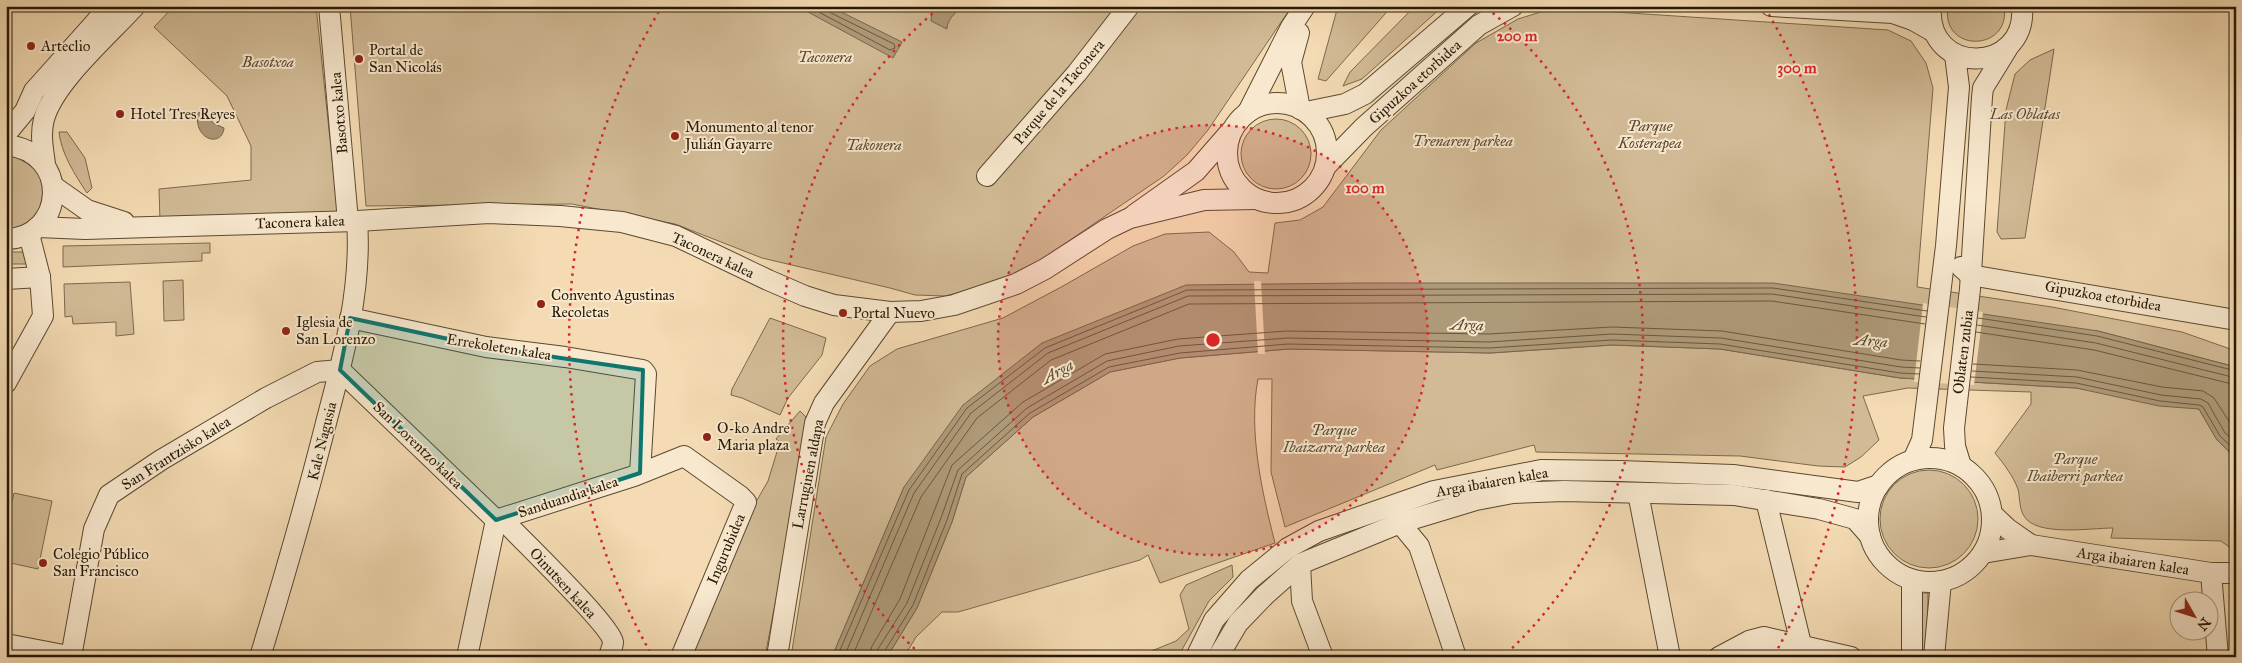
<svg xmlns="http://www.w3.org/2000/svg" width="2242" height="663" font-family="'IM FELL Great Primer',serif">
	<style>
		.green { fill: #d1ba95; stroke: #7c694d }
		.water { fill: #ae9978; stroke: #78654a }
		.pier { fill: #f4dbb3 }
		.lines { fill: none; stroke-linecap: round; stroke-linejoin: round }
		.shore { stroke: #6a583e; stroke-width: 1 }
		.minor-casing { stroke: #5a4930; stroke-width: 22 }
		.minor { stroke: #f8e8ce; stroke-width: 20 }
		.marked { fill: #0f766e; fill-opacity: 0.2; stroke: #0f766e; stroke-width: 4; stroke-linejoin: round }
		.ring { fill: none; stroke: #d62828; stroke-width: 2.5; stroke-dasharray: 2.5 5 }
		.poi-dot { fill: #8f2418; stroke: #f8e8ce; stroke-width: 2 }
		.labels { text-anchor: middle; stroke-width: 4; stroke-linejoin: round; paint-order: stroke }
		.poi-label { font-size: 15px; fill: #261805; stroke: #f8e8ce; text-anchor: start }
		.park-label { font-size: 15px; font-style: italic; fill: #594930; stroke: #f8e8ce }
		.street-label { font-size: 15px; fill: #261805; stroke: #f8e8ce }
		.water-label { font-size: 16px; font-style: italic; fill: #5c4c33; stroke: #f8e8ce }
		.centre { fill: #d62828; stroke: #f8e8ce; stroke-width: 2.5 }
		.ring-label { font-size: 15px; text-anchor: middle; font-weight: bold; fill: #d62828; stroke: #f8e8ce; stroke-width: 4; stroke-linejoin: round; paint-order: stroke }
	</style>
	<rect width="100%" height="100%" fill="#f4dbb3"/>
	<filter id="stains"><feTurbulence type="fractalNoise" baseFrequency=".004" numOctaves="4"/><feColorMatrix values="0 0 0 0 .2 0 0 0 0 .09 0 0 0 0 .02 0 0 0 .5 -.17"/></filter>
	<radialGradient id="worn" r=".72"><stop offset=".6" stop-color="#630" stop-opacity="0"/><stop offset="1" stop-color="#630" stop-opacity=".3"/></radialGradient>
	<g class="green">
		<path d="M174 6H316L338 216 160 221 159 189 251 180V146L227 96 154 27Z"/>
		<path d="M350 6H1292L1208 130 1187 155 1164 176 1035 264 990 285 945 296 915 295 890 288 762 258 675 224 572 204 366 206Z"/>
		<path d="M1338 6H1392L1326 81 1318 79Z"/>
		<path d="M1415 6H1443L1362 79 1343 86 1350 72Z"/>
		<path d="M1948 6H2004C2012 52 1940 54 1948 6Z"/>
		<path d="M1569 9 1888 30 1911 41 1926 63 1933 88 1917 287 2052 307 2182 332 2236 351V367L2098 331 1181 287 904 487 832 657H791L826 437 843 404 870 366 897 349 1003 318 1063 286 1133 246 1165 234 1209 232 1234 252 1249 272 1268 273 1275 223 1300 220 1323 207 1381 130 1476 43 1518 19 1544 11Z"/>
		<path d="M2054 49 2025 238 2001 239 1997 232 2006 110 2015 74 2030 60Z"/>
		<circle cx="1276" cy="154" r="35"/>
		<path d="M59 132H67L85 158 92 188 87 193C75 175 61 153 59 132Z"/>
		<path d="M6 155C36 162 48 173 41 204 39 213 34 222 26 226 20 229 12 230 6 231Z"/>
		<path d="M210 243V253H202V261L63 267V246Z"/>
		<path d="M6 252H25L27 264H6Z"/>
		<path d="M183 280 184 320 164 321 163 281Z"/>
		<path d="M130 282 134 334 116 336V322L73 324 72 316 65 317 64 284Z"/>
		<path d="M770 318 826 338 822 355 788 398 780 415 742 398 731 395 732 389Z"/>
		<path d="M1612 345 1720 349 1900 378 2076 388 2199 409 2217 440 2236 458V552L2221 541 2111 538 2113 528C2091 528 2036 537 2024 516 2019 508 2020 497 2018 489 2013 476 2004 464 1995 453L2031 404V392L1908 388 1863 396 1879 440 1861 457 1845 467 1818 466 1740 456 1536 452 1534 445 1437 470 1435 465 1285 527 1271 472 1272 379H1258C1248 431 1262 492 1275 543L1160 583 1148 555 1140 560 958 612H942L916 637 904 657H887L917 608 952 522 966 477 1033 417 1110 372 1180 358 1289 349 1490 353Z"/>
		<path d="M800 411 806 417 793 509 765 657H686L749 514 768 481 780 442 776 439Z"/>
		<circle cx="1929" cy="519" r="49"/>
		<path d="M14 493 52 501 38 569 6 562V529Z"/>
		<path d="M1232 565 1233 577 1209 601 1178 657H1137L1176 641 1189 629 1180 595 1186 585Z"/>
		<path d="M1922 593H1928L1927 657H1922Z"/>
	</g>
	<g class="water">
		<path d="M809 6H829L902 42 893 58 808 12Z"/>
		<path d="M932 6H962C956 13 947 19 947 29L931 21Z"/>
		<path d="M202 112H207L213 123 224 128C222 148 193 140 198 113Z"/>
		<path d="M1358 283H1773L2098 331 2236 367V458L2217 440 2199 409 2159 406 2076 388 1900 378 1720 349 1612 345 1490 353 1289 349 1180 358 1110 372 1033 417 966 477 952 522 917 608 887 657H832L904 487 963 405 1042 343 1186 285Z"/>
	</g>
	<g class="pier">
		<path d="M1254 281H1261L1265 354H1258Z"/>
		<path d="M1923 303 1983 312 1974 385 1914 382Z"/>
	</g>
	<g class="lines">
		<g class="shore">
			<path d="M813 6 815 10 890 50 895 48 894 44 831 13 828 6"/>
			<path d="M1978 318 2097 336 2236 371"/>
			<path d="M1977 325 2096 343 2236 378"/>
			<path d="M1976 332 2094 350 2236 385"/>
			<path d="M1973 364 2077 370 2162 387 2203 391 2214 398 2236 432"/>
			<path d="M1972 371 2077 377 2161 395 2201 399 2208 403 2225 433 2236 442"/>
			<path d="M1971 377 2076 383 2160 401 2199 405 2203 407 2220 436 2236 451"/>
			<path d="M837 657 909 490 967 408 1045 348 1187 290 1773 288 1927 311"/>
			<path d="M844 657 914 493 971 413 1048 353 1188 296 1772 294 1926 317"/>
			<path d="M852 657 921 497 977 418 1051 360 1189 304 1772 301 1925 324"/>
			<path d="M869 657 872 646 900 599 952 465 1023 402 1105 354 1178 339 1287 331 1489 334 1612 327 1722 331 1901 360 1920 361"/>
			<path d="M877 657 878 649 907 603 941 518 958 470 1027 408 1107 361 1179 346 1288 338 1489 342 1612 334 1721 338 1901 367 1920 368"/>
			<path d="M883 657 884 652 913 605 947 520 962 474 1030 413 1109 367 1180 353 1288 344 1489 348 1612 340 1720 344 1900 373 1919 374"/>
		</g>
		<g class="minor-casing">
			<g id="minor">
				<path d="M329 6 348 221"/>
				<path d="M1771 6 1893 13 1913 20 1934 32"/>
				<path d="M1931 6C1925 77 2028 75 2022 6"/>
				<path d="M1299 33 1291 62 1300 109"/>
				<circle cx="1277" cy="153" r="50"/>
				<path d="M1248 112 1291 27 1305 6"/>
				<path d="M1306 112 1345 104 1365 94 1468 6"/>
				<path d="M6 134 25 111 34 91 110 6"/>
				<path d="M6 145C72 152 65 238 6 239"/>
				<path d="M45 164C43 149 40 134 44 119 54 82 109 35 135 6"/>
				<path d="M1325 167 1364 127 1479 25 1513 6"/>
				<path d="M987 176 1077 73 1129 6"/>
				<path d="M53 186 87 210 124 222"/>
				<path d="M1134 215 1196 171 1230 132"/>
				<path d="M38 227 85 229 150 227 357 221 489 213 560 216 622 222 676 236 768 280 805 296 834 305 890 312 921 311 954 305 1016 284 1045 269 1107 229 1130 218 1204 200 1256 199"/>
				<path d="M1961 267 1970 275 2236 320"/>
				<path d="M6 279 40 277"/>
				<path d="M350 318 486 347 565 357 643 370 646 374 640 473"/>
				<path d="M340 370 496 520 509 526C525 543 611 626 613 642 613 646 610 652 609 657"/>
				<path d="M6 383 43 316 40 277 29 234"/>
				<circle cx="1930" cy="520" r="62"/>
				<path d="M1913 460 1922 440 1946 246 1959 87 1955 55"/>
				<path d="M1961 466 1955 446 1954 428 1970 289 1982 97 1983 88 2007 49"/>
				<path d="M1638 493 1670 657"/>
				<path d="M1766 500 1801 644"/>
				<path d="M1992 514 2008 529 2031 545"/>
				<path d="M496 520 634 476 684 456 740 496 746 502 681 657"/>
				<path d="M1400 523 1419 546 1456 657"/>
				<path d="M1983 553 2031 545 2211 573H2236"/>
				<path d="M1300 564 1302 601 1323 657"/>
				<path d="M2211 573 2218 657"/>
				<path d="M1912 580V657"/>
				<path d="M6 644 74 657"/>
				<path d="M1732 651 1786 657"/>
				<path d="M71 657 94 529 109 495 161 460 266 398 317 372 340 370"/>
				<path d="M260 657C284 578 307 499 327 419 344 355 362 287 357 221"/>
				<path d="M467 657 496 520"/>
				<path d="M777 657 815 423 824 403 890 312"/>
				<path d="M1196 657 1214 620 1249 580 1288 548 1319 531 1434 491 1541 470 1620 471 1733 475 1858 492 1879 485"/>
				<path d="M1218 657 1238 623 1265 595 1300 564 1400 523 1476 500 1513 493 1564 491 1734 495 1819 509 1855 519 1870 536"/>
				<path d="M1719 657 1749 641 1764 637 1851 657"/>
				<path d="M1934 657 1941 581"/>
			</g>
		</g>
		<use href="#minor" class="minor"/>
	</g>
	<path class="marked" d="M350 318 486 347 643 370 640 473 496 520 340 370Z"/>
	<circle cx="1213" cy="340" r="215" fill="#d62828" fill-opacity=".12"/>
	<g class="ring">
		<circle cx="1213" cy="340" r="215"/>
		<path d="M920 654A430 430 0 0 1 939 8M1487 8A430 430 0 0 1 1506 654"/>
		<path d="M650 652A644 644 0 0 1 661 8M1765 8A644 644 0 0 1 1776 652"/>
	</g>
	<g class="poi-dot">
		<circle cx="31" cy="46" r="5"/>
		<circle cx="359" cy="59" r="5"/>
		<circle cx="120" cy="114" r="5"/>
		<circle cx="675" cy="136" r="5"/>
		<circle cx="541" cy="304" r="5"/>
		<circle cx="843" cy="313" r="5"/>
		<circle cx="286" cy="331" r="5"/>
		<circle cx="707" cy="437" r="5"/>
		<circle cx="43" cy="563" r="5"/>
	</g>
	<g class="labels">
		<g class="poi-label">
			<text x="41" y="51">Arteclio</text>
			<text x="369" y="55">Portal de<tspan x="369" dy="17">San Nicolás</tspan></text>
			<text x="130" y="119">Hotel Tres Reyes</text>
			<text x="685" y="132">Monumento al tenor<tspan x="685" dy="17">Julián Gayarre</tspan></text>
			<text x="551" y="300">Convento Agustinas<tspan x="551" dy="17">Recoletas</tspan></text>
			<text x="853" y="318">Portal Nuevo</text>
			<text x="296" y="327">Iglesia de<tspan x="296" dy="17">San Lorenzo</tspan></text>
			<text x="717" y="433">O-ko Andre<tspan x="717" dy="17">Maria plaza</tspan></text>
			<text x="53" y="559">Colegio Público<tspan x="53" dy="17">San Francisco</tspan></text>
		</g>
		<g class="park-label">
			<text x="825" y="62">Taconera</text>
			<text x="268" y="67">Basotxoa</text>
			<text x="2025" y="119">Las Oblatas</text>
			<text x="1650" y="131">Parque<tspan x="1650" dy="17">Kosterapea</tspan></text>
			<text x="1463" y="146">Trenaren parkea</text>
			<text x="874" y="150">Takonera</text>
			<text x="1334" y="435">Parque<tspan x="1334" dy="17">Ibaizarra parkea</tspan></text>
			<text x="2075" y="464">Parque<tspan x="2075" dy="17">Ibaiberri parkea</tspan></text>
		</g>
		<g class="street-label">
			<text transform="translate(1415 82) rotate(-42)" y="5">Gipuzkoa etorbidea</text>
			<text transform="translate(1059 92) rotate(-50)" y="5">Parque de la Taconera</text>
			<text transform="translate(339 113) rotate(-95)" y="5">Basotxo kalea</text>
			<text transform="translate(300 222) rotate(-2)" y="5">Taconera kalea</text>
			<text transform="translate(713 255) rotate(25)" y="5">Taconera kalea</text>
			<text transform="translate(2103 296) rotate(10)" y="5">Gipuzkoa etorbidea</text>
			<text transform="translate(499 347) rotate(9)" y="5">Errekoleten kalea</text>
			<text transform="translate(1963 352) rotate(-83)" y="5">Oblaten zubia</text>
			<text transform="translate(322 441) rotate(-76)" y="5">Kale Nagusia</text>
			<text transform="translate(418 445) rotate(44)" y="5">San Lorentzo kalea</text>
			<text transform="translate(176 453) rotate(-32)" y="5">San Frantzisko kalea</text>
			<text transform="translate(808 474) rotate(-79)" y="5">Larruginen aldapa</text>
			<text transform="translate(1492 482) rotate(-10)" y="5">Arga ibaiaren kalea</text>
			<text transform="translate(568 497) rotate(-18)" y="5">Sanduandia kalea</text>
			<text transform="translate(726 549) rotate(-67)" y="5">Ingurubidea</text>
			<text transform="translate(2133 561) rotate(9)" y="5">Arga ibaiaren kalea</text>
			<text transform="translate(563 583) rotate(47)" y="5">Oinutsen kalea</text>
		</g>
		<g class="water-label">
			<text transform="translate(1467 324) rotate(2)" y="6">Arga</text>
			<text transform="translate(1871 340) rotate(4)" y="6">Arga</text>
			<text transform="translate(1057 371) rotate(-29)" y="6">Arga</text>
		</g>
	</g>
	<circle cx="1213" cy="340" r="8" class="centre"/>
	<g class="ring-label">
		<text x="1517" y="41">200 m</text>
		<text x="1797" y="73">300 m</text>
		<text x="1365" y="193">100 m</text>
	</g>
	<rect width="2242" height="663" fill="none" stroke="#f4dbb3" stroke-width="25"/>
	<rect x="8" y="8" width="2227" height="648" fill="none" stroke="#261805" stroke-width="2.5"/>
	<rect x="12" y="12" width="2217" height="638" fill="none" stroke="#261805"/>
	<g transform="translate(2194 616) rotate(129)"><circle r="24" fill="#f8e8ce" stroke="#a4957e"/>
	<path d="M0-4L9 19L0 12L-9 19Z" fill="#8f2418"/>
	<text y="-8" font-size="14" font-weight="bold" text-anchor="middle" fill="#261805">N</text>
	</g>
	<rect width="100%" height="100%" filter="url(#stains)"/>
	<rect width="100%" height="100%" fill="url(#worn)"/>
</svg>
